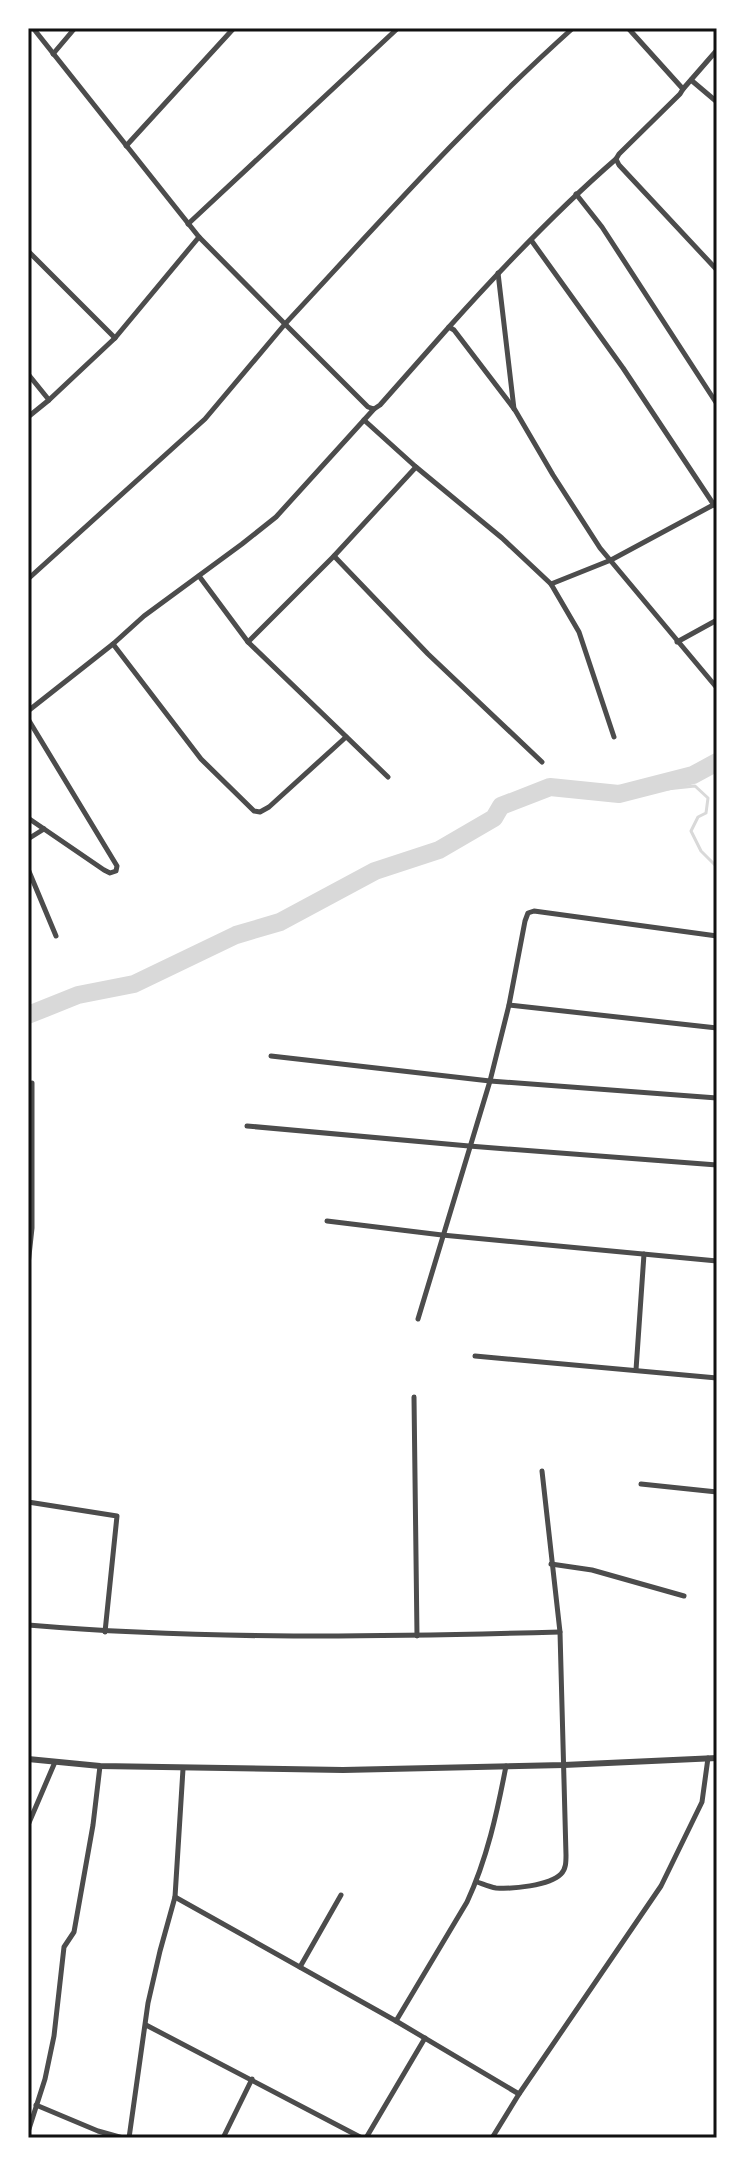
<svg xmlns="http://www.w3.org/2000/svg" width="745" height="2166" font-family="Cabin,sans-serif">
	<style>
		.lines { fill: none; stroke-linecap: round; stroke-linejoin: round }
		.stream { stroke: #d9d9d9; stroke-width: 3 }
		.river { stroke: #d9d9d9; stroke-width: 18 }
		.minor { stroke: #4c4c4c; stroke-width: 5 }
		.tertiary { stroke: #4c4c4c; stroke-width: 6 }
		.neatline { fill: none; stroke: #111; stroke-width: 3 }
	</style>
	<rect width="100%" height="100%" fill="#fff"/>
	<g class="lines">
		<path class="stream" d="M619 794 695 786 708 798 706 813 698 817 691 831 701 851 717 867"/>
		<path class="river" d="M28 1015 78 995 134 984 236 935 280 922 375 871 439 850 494 818 501 806 550 787 619 794 693 775 717 762"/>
		<g class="minor">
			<path d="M33 28 199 237 285 324C378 224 470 120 573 28"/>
			<path d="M628 28 683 89 680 94 619 154 616 159 619 165 717 270"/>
			<path d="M53 54 75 28"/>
			<path d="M691 80 717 102"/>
			<path d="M683 89 717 50"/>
			<path d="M126 146 234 28"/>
			<path d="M576 194 602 227 717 404"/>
			<path d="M188 224 398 28"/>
			<path d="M531 240 623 368 714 505"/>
			<path d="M28 251 115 338"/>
			<path d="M498 273 514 409"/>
			<path d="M449 327C502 268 556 211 616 159"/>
			<path d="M28 374 49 400"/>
			<path d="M28 417 49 400 115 338 199 237"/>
			<path d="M364 420 416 467 502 538 551 584 579 632 614 737"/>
			<path d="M334 556 428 654 542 762"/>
			<path d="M199 576 248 642 388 777"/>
			<path d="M28 579 205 419 285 324 368 407 374 409 380 405 449 327 454 330 515 410 553 475 600 548 717 688"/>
			<path d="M551 584 611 560 715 504"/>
			<path d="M248 642 334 556 416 467"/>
			<path d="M677 642 717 620"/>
			<path d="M113 644 201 759 254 811 260 812 269 807 346 737"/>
			<path d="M28 711 113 644 144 616 242 544 276 517 374 409"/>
			<path d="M28 719 117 866 116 871 110 873 104 870 28 818"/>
			<path d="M28 839 44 829"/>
			<path d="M28 869 56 936"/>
			<path d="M509 1005 717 1028"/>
			<path d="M271 1056 490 1081 717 1098"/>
			<path d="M247 1126 469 1146 717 1165"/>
			<path d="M327 1221 442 1235 717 1261"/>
			<path d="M28 1265 32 1228V1083"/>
			<path d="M418 1319 490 1081 509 1005 525 921 528 913 534 911 717 936"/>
			<path d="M475 1356 717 1378"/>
			<path d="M636 1370 644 1254"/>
			<path d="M414 1397 417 1636"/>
			<path d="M641 1484 717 1492"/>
			<path d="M28 1502 117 1516 105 1632"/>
			<path d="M551 1564 592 1570 684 1596"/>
			<path d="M28 1625C205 1640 382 1637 560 1632"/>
			<path d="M28 1825 55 1762"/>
			<path d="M477 1882C483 1884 489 1887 496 1888 512 1889 549 1886 561 1874 566 1869 566 1862 566 1855L560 1632 542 1471"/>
			<path d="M175 1897 396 2021 519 2094"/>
			<path d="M300 1967 341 1895"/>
			<path d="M396 2021 467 1902C487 1859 497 1813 506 1766"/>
			<path d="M146 2025 362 2138"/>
			<path d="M36 2105 98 2131 123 2138"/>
			<path d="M28 2132 45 2079 54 2036 64 1947 74 1932 93 1825 100 1766"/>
			<path d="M129 2138 148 2003 160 1951 175 1897 183 1769"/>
			<path d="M223 2138 252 2079"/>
			<path d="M366 2138 425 2038"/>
			<path d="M492 2138 519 2094 661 1886 702 1802 708 1758"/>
		</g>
		<path class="tertiary" d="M28 1759 100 1766 343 1770 564 1765 717 1758"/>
	</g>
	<rect width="745" height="2166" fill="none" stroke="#ffffff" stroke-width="60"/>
	<rect x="30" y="30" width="685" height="2106" class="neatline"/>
</svg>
